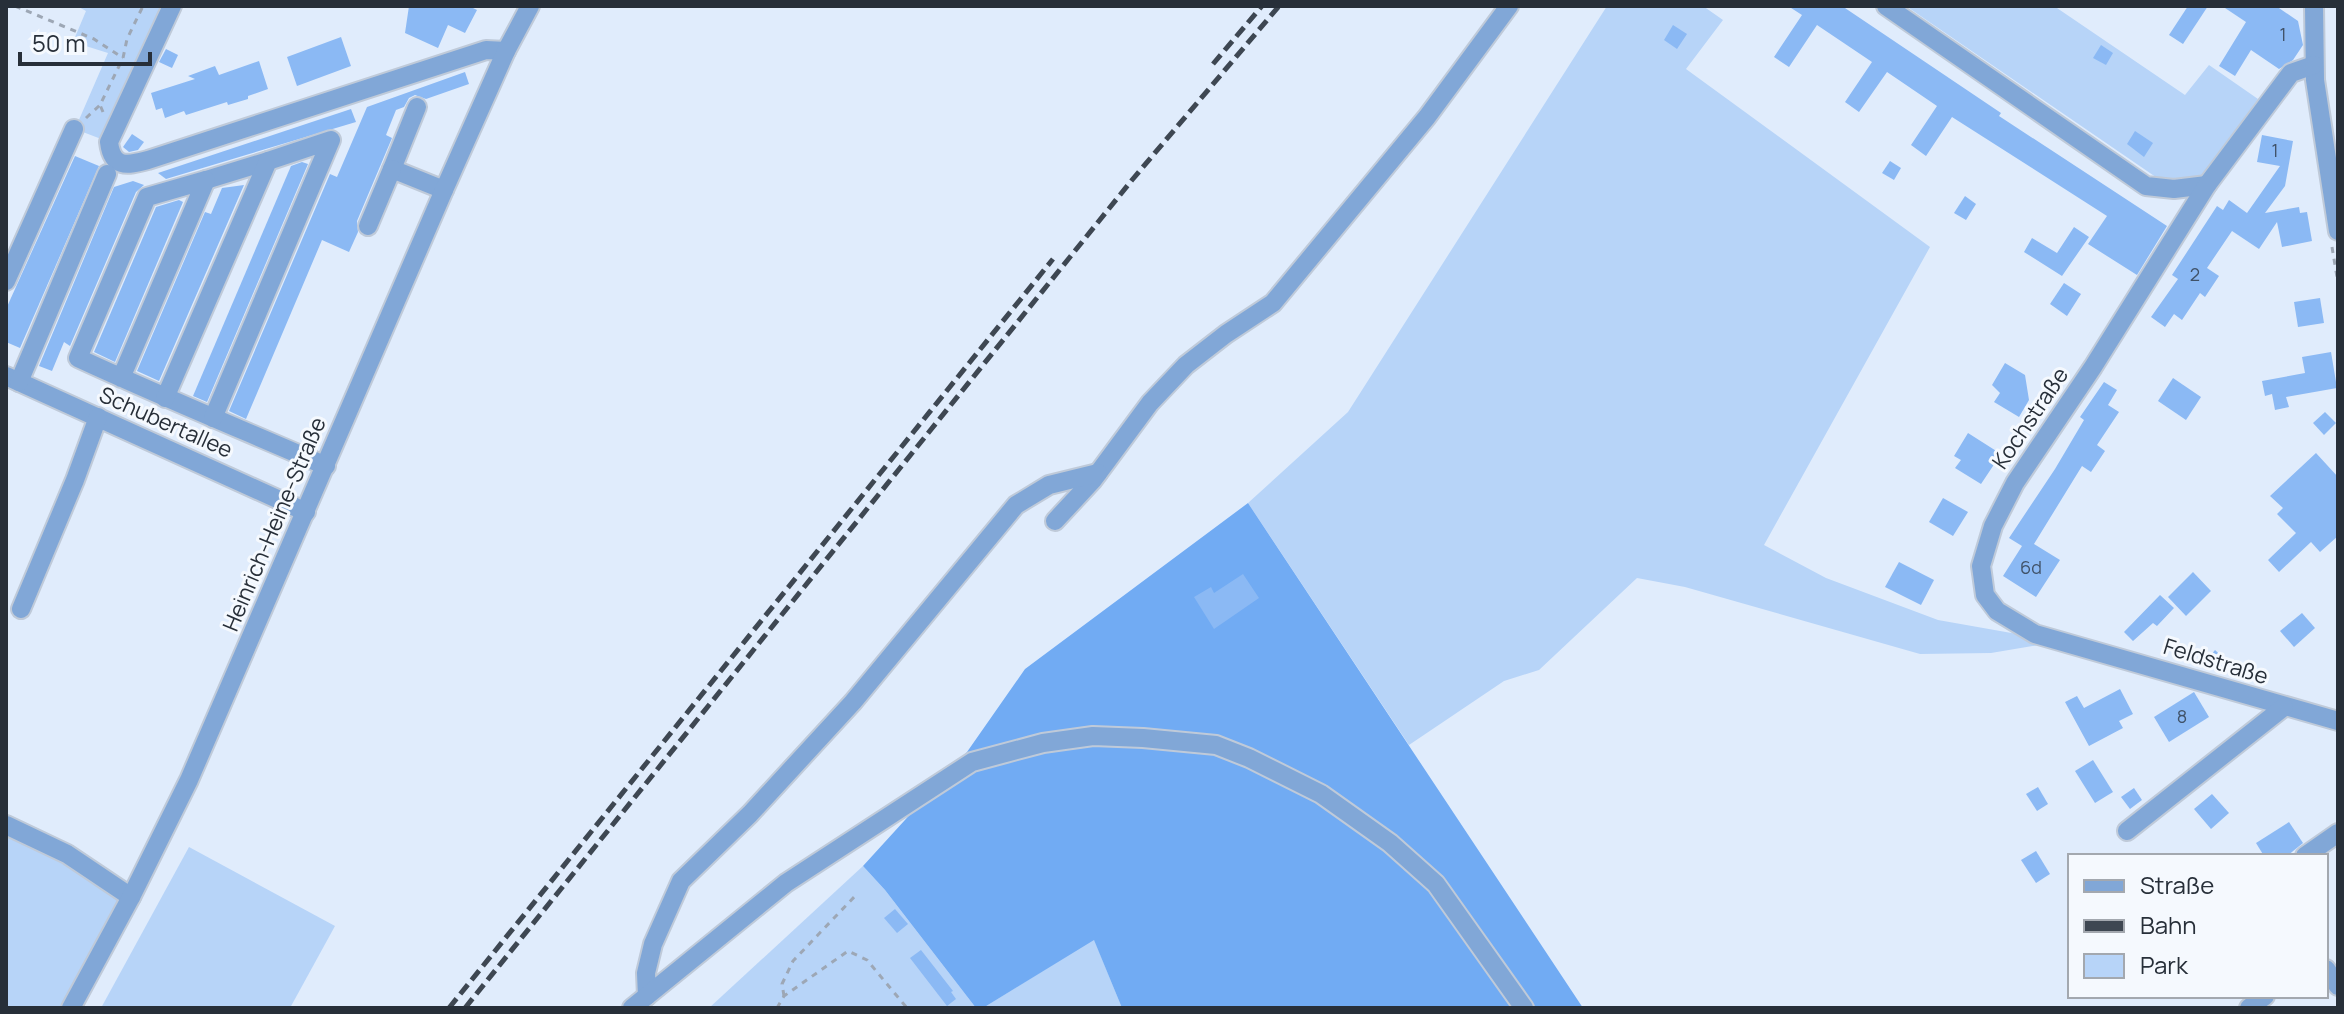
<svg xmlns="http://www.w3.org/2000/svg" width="2344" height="1014" font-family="Manrope,sans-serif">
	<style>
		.green { fill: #b7d4f8 }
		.forest { fill: #71abf3 }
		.building { fill: #8bb9f4 }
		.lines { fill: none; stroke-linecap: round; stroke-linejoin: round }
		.minor-casing { stroke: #bfcad9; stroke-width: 22 }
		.path { stroke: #9da7b5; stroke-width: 3; stroke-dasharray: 6 6; stroke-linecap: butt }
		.minor { stroke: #81a7d7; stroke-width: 18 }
		.rail { stroke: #3e4752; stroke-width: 5; stroke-dasharray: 12 6; stroke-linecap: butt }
		.labels { text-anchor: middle; stroke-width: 6; stroke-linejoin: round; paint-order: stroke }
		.number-label { font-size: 18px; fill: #405268 }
		.street-label { font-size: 22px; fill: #272f39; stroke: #f5f9fe }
	</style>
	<rect width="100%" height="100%" fill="#e0ecfc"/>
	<g class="green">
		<path d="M77 6H171L109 142 75 129 108 53 73 42 86 11Z"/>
		<path d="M1607 6H1703L1723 20 1686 69 1930 247 1764 545 1826 578 1938 620 2080 645H2039L1991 653 1920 654 1685 587 1637 578 1539 670 1504 681 1409 745 1248 503 1348 412Z"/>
		<path d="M1906 6H2054L2185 95 2209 65 2258 99 2202 178 2166 184Z"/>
		<path d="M6 825 131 897 71 1008H6Z"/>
		<path d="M189 847 335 926 290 1008H101Z"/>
		<path d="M863 866 885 890 976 1008H709Z"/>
		<path d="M1094 939 1122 1008H983Z"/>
	</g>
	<path class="forest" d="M1248 503 1583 1008H1122L1094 940 983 1008H976L885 890 863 866 967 752 1025 669Z"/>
	<g class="building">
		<path d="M409 6H469L477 10 465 33 448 25 438 48 405 33Z"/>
		<path d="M1788 6H1842L2001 113 1999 116 2167 226 2137 275 2088 244 2107 216 1952 117 1926 156 1911 145 1937 106 1887 72 1859 112 1845 102 1872 62 1817 25 1789 67 1774 57 1802 15Z"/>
		<path d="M2188 6H2208L2183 44 2169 35Z"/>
		<path d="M2222 6H2276L2298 21 2303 45 2293 60 2279 69 2251 50 2235 76 2219 66 2246 22Z"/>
		<path d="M1673 25 1687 34 1677 49 1664 40Z"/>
		<path d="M341 37 351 66 297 86 287 57Z"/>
		<path d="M2101 45 2113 53 2106 65 2093 58Z"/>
		<path d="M166 49 178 55 172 68 159 62Z"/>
		<path d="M259 61 268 89 248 96V99L228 105 227 102 186 115 184 111 165 118 162 108 156 110 151 93 195 79 188 76 215 66 219 75Z"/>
		<path d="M465 72 469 84 426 99 415 95 409 98 404 107 396 110 386 135 392 138 357 221 358 232 349 252 322 240 246 419 229 411 330 174 337 177 367 107Z"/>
		<path d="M351 109 356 122 166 179 158 173Z"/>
		<path d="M2135 131 2153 143 2144 157 2127 144Z"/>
		<path d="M132 134 144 142 138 150 129 152 123 147Z"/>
		<path d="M2262 135 2293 141 2285 186 2265 213 2299 207 2300 213 2307 212 2312 241 2282 247 2277 222 2259 249 2232 231 2207 268 2219 276 2205 297 2200 293 2182 320 2174 314 2165 327 2151 317 2178 279 2172 275 2217 206 2223 210 2229 200 2247 213 2280 166 2257 162Z"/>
		<path d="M75 156 99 166 20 348 6 342V309Z"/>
		<path d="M1890 161 1901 168 1894 180 1882 173Z"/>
		<path d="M302 162 308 164 207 402 193 396 291 166Z"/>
		<path d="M133 181 144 185 136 192 70 346 64 342 52 371 39 366 114 187Z"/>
		<path d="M244 185 159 381 137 371 205 212 211 214 222 188Z"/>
		<path d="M1965 196 1976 204 1966 220 1954 213Z"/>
		<path d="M179 200 183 202 115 362 94 352 156 207Z"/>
		<path d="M2074 227 2089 237 2062 276 2024 252 2032 238 2057 253Z"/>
		<path d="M2064 283 2081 294 2067 316 2050 304Z"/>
		<path d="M2320 298 2324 323 2298 327 2294 302Z"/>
		<path d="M2331 352 2337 388 2286 397 2289 407 2275 410 2272 394 2265 396 2262 381 2305 373 2302 357Z"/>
		<path d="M2005 363 2025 375 2029 400 2019 417 1994 402 2000 393 1992 385Z"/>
		<path d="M2173 378 2201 397 2186 420 2158 401Z"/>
		<path d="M2104 382 2117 390 2108 405 2119 412 2097 445 2105 451 2091 472 2082 466 2034 544 2060 560 2036 597 2003 576 2022 546 2009 538 2055 469 2084 420 2080 417Z"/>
		<path d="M2325 412 2336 423 2324 435 2313 423Z"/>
		<path d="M1968 433 2001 454 1981 484 1955 468 1961 460 1954 456Z"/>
		<path d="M2316 453 2338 477V536L2320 552 2311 542 2279 572 2268 560 2296 533 2277 514 2283 508 2270 496Z"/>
		<path d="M1943 498 1968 512 1953 536 1929 522Z"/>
		<path d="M1899 562 1934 580 1921 605 1885 587Z"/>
		<path d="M2193 572 2211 591 2186 616 2168 597Z"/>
		<path d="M1243 574 1259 598 1214 629 1194 597 1211 587 1214 593Z"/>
		<path d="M2160 595 2174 608 2157 626 2153 623 2133 641 2124 632Z"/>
		<path d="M2302 613 2315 628 2294 647 2280 631Z"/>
		<path d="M2215 650 2227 661 2218 671 2206 661Z"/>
		<path d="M2120 689 2133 714 2119 721 2123 728 2089 746 2065 702 2077 696 2084 708Z"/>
		<path d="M2194 692 2209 717 2169 742 2154 717Z"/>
		<path d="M2093 760 2113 792 2095 803 2075 771Z"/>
		<path d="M2038 787 2048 804 2037 811 2026 794Z"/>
		<path d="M2134 788 2142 800 2130 809 2121 797Z"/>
		<path d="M2212 794 2229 813 2211 829 2194 809Z"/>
		<path d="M2289 822 2303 843 2287 856H2264L2256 843Z"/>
		<path d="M2036 851 2050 874 2036 883 2021 860Z"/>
		<path d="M895 909 908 924 897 933 884 918Z"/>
		<path d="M921 950 953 991 951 992 956 999 947 1006 910 958Z"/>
	</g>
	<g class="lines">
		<g class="minor-casing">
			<g id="minor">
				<path d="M172 6 109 142C112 168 126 166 148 160L486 50 506 51"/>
				<path d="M1886 6 2146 186 2174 189 2207 185"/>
				<path d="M2314 6 2315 80 2338 231"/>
				<path d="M2314 65 2291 73 2207 185 2093 367 2015 483 1993 526 1981 566 1985 595 1997 611 2035 634 2338 721"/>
				<path d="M417 107 392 169 444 190"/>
				<path d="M206 180 268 161"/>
				<path d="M368 226 392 169"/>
				<path d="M6 281 74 129"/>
				<path d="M6 376 306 512"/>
				<path d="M121 378 206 180 147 197 78 358C160 396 243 430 326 466"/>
				<path d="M19 382 107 174"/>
				<path d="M165 398 268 161 331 140 213 418"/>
				<path d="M1055 521 1093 480 1150 403 1186 365 1226 334 1273 303 1427 117 1509 6"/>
				<path d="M21 609 75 480 98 417"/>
				<path d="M6 825 67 854 131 897"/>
				<path d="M2127 831 2284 707"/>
				<path d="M2305 856 2338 833"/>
				<path d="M2326 969 2338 986"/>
				<path d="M647 996 646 973 653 944 681 881 750 814 853 702 1016 505 1049 485 1098 473"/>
				<path d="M71 1008 131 897 189 780 444 190 506 51 530 6"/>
				<path d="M632 1008 786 883 972 762 1043 743 1093 736 1143 738 1216 745 1249 758 1321 794 1390 843 1436 884 1524 1008"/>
				<path d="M2249 1008 2265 996"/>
			</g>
		</g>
		<g class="path">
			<path d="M15 6 94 39 123 58"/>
			<path d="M103 112 100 105 123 58 127 39 143 6"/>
			<path d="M86 118 100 105"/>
			<path d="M2332 247 2338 283"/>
			<path d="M784 996 782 984 793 961 857 894"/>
			<path d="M777 1008 784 996 848 951 867 960 907 1008"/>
		</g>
		<use href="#minor" class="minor"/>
		<g class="rail">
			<path d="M1213 64 1262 6"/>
			<path d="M449 1008 1053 259"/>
			<path d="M465 1008 1132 180 1279 6"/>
		</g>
	</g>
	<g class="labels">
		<g class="number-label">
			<text x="2283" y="41">1</text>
			<text x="2275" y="157">1</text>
			<text x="2195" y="281">2</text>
			<text x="2031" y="574">6d</text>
			<text x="2182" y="723">8</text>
		</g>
		<g class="street-label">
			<text transform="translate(2030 418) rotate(-56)" y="8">Kochstraße</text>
			<text transform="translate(166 422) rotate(24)" y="8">Schubertallee</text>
			<text transform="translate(274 524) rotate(-67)" y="8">Heinrich-Heine-Straße</text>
			<text transform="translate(2216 661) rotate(17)" y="8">Feldstraße</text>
		</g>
	</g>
	<rect width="2344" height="1014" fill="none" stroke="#272f39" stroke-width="16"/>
	<rect x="2068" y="854" width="260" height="144" fill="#f5f9fe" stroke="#a3a8af" stroke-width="2"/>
	<rect x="2084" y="880" width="40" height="12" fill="#81a7d7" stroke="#a3a8af" stroke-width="2"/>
	<text x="2140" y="894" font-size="24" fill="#272f39">Straße</text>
	<rect x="2084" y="920" width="40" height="12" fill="#3e4752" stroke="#a3a8af" stroke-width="2"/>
	<text x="2140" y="934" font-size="24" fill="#272f39">Bahn</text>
	<rect x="2084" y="954" width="40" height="24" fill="#b7d4f8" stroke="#a3a8af" stroke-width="2"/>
	<text x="2140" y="974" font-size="24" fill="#272f39">Park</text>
	<path d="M20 52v12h130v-12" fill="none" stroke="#272f39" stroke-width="4"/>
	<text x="32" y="52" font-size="24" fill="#272f39" stroke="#f5f9fe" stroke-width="6" paint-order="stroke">50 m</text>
</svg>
